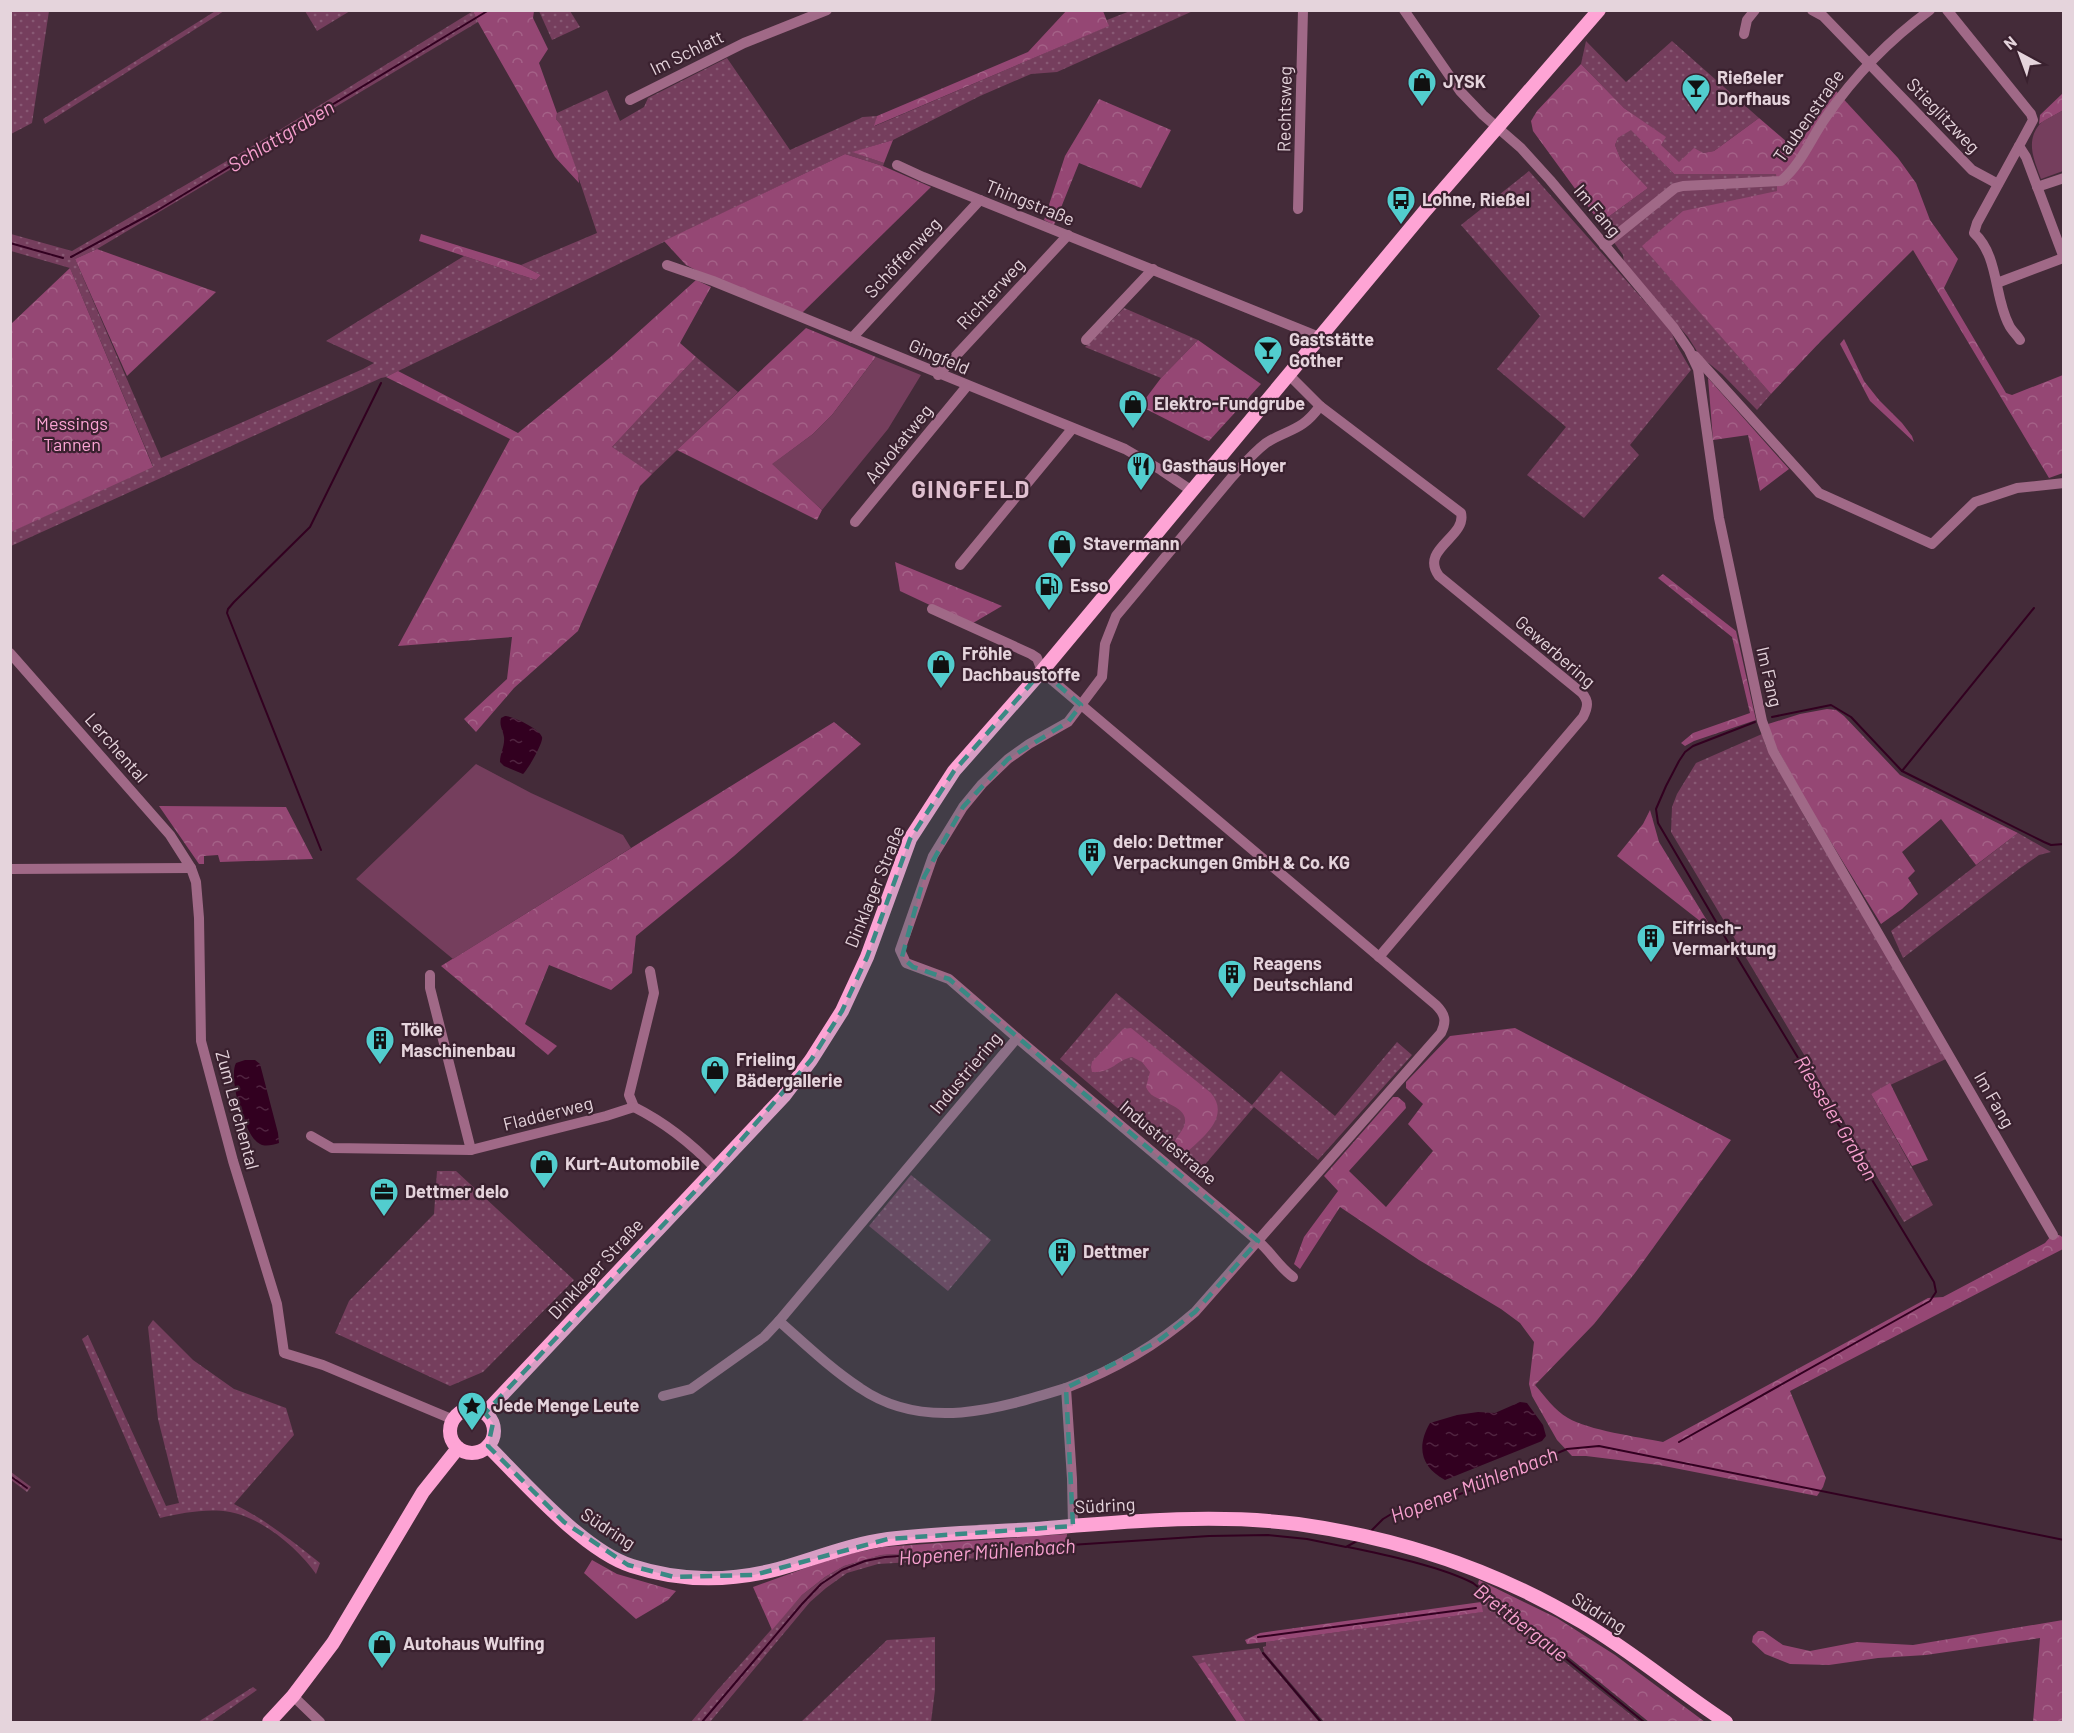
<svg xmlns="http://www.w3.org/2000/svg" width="2074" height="1733" font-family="Barlow,sans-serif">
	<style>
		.grass { fill: url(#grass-dots) }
		.forest { fill: url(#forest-crowns) }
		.park { fill: #753e5d }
		.water { fill: url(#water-ripples) }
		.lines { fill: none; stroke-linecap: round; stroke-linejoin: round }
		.stream { stroke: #320020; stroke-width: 2 }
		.minor { stroke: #a06987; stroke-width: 10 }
		.major { stroke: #fea4d5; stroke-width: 14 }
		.marked { fill: #3a8984; fill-opacity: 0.2; stroke: #3a8984; stroke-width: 4.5; stroke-dasharray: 12 8; stroke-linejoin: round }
		.labels { text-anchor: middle; stroke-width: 4.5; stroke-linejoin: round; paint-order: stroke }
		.street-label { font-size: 18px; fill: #e5d4dc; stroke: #3a212f }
		.poi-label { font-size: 18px; font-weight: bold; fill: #e5d4dc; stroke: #3a212f; text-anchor: start }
		.park-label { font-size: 18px; fill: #fba4d4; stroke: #3a212f }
		.water-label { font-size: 20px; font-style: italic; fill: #f7a0cf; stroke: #3a212f }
		.district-label { font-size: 24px; font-weight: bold; letter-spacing: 1.5px; fill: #e0c0d0; stroke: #3a212f }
	</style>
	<defs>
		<pattern id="grass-dots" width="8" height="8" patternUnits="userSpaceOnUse" patternTransform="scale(1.5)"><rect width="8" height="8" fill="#753e5d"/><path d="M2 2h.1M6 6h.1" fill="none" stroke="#885974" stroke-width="1.8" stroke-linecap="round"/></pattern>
		<pattern id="forest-crowns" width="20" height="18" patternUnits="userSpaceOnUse" patternTransform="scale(1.5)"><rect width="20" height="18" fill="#954774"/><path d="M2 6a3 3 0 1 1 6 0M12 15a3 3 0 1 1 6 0" fill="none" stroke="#a46187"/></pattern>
		<pattern id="water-ripples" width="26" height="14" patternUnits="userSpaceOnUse" patternTransform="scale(1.5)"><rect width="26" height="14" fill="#320020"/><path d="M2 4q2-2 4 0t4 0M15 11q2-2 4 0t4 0" fill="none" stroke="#502440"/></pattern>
	</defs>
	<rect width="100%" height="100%" fill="#442b39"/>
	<g class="grass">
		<path d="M11 10 49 11 32 123 11 134Z"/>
		<path d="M217 10 224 11 45 124 43 119Z"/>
		<path d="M305 11H350L317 31Z"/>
		<path d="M473 11 478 22 97 249 75 259 161 458 363 369 374 363 326 341 464 256 536 280 541 275 521 265 597 233 561 125 556 119 557 113 607 90 620 121 644 107 648 98 727 58 790 150 863 117 877 116 875 126 1108 26 1107 20 1130 11H1193L1057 72 1031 74 980 96 893 140 853 152 884 163 883 166 845 154 386 377 381 378 11 546 10 532 153 466 70 268 11 251V234L72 251 273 134Z"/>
		<path d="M539 11H570L580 27 552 40Z"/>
		<path d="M1586 41 1626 82 1672 41 1759 118 1714 151 1703 153 1679 163 1660 145 1665 137 1624 108 1581 64Z"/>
		<path d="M1631 129 1674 174H1776L1777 191 1643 246 1771 394 1757 410 1722 374 1700 356 1688 337 1624 263 1623 255 1600 223 1648 188 1621 160 1615 145 1618 138Z"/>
		<path d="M1529 171 1671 331 1676 344 1691 370 1630 445 1639 455 1584 518 1527 475 1566 427 1497 369 1540 316 1461 225Z"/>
		<path d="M1124 308 1198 340 1161 378 1085 347Z"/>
		<path d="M696 357 738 392 652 474 611 448Z"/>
		<path d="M1762 734 1766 747 1807 821 1948 1058 1871 1094 1933 1205 1904 1222 1671 832 1672 807 1677 794 1696 763Z"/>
		<path d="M2018 833 2051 852 2039 855 2019 869 1903 958 1891 931Z"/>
		<path d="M1116 993 1252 1105 1281 1071 1335 1116 1397 1042 1412 1055 1318 1160 1254 1107 1196 1175 1060 1059Z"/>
		<path d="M437 1171H456L574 1280 483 1372 450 1386 335 1333 349 1301 434 1214Z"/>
		<path d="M911 1175 991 1240 948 1291 869 1226Z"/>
		<path d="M153 1320 193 1360 234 1389 286 1408 294 1435 234 1504C266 1520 292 1541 320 1563L316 1574C298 1548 262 1518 230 1512 207 1508 182 1513 160 1518L82 1339 88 1335 166 1506 179 1503 158 1419 148 1327Z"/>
		<path d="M11 1472 31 1487 27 1492 11 1480Z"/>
		<path d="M1066 1543 1065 1553 878 1564 847 1573 826 1588 810 1602 710 1722H691L715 1693 802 1595 825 1577 844 1566 881 1555Z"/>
		<path d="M1485 1598 1640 1722H1324L1264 1652 1263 1647 1266 1646V1642L1482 1612 1481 1602Z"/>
		<path d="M935 1637V1690L931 1722H801L887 1640Z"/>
		<path d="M1259 1648 1263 1655 1319 1722H1246L1205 1663 1198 1664 1192 1656Z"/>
		<path d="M253 1687 257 1690 211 1722H198Z"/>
	</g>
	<g class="forest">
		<path d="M1067 10 1103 11 1109 26 874 126 877 116 1028 52Z"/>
		<path d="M473 11H534L533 18 548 49 539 63 557 113 556 119 561 125 578 174 579 183 555 157 478 22Z"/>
		<path d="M1581 64 1624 108 1666 137 1661 145 1679 162 1694 148 1703 153 1714 151 1759 118 1795 149 1836 91 1898 158 1916 183 1930 220 1958 259 1944 288 2006 393 2012 395 2063 375V473L2049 478 1913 250 1820 342 1771 394 1642 246 1683 211 1777 191 1776 174H1674L1631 130 1618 138 1615 145 1621 160 1648 188 1600 223 1533 131 1531 121 1537 111Z"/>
		<path d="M2063 93V112L2062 111 2039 124 2040 115Z"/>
		<path d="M1099 99 1171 130 1141 188 1079 163 1054 225 1044 220 1065 156Z"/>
		<path d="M893 140 884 163 852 152Z"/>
		<path d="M845 154 883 166 931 187 802 313 715 280 686 265 664 241Z"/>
		<path d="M421 234 521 265 541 275 536 280 419 241Z"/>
		<path d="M97 249 216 292 127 376 75 259Z"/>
		<path d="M70 268 153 467 11 532V324Z"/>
		<path d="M696 280 711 287 680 343 696 357 612 447 652 474 640 486 578 631 514 688 476 732 464 719 507 679 512 637 398 646 510 439 386 377 398 371 518 433 613 355Z"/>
		<path d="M806 328 876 357 832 415 813 434 773 464 822 510 817 520 677 450Z"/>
		<path d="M1844 339 1864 381 1879 400 1902 423 1912 436 1914 442 1870 401 1840 344Z"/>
		<path d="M1198 340 1261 384 1209 441 1140 406 1161 378Z"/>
		<path d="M1708 378 1789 469 1760 491 1748 435 1713 440Z"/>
		<path d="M895 562 1002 606 973 623 934 607 900 591Z"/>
		<path d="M1663 574 1736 631 1756 720 1694 741 1685 746 1681 743 1693 733 1750 713 1732 637 1658 578Z"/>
		<path d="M1827 709 1836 710 1844 716 1900 775 2018 833 1976 865 1941 819 1902 852 1915 871 1908 878 1918 894 1902 909 1881 924 1810 808 1773 741 1768 724 1800 714Z"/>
		<path d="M834 722 861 744 734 856 636 936 632 973 611 990 549 965 525 1024 557 1046 548 1055 441 966Z"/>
		<path d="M159 806 286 807 313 859 220 862 218 855 204 856V864H199Z"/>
		<path d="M1650 810 1659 842 1714 932 1617 856 1643 824Z"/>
		<path d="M1131 1028 1211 1093C1230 1116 1205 1136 1188 1151L1182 1152 1176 1146 1175 1141C1178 1135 1184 1129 1185 1123 1188 1107 1161 1102 1152 1095 1150 1094 1147 1089 1146 1087L1150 1072 1142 1062 1132 1057C1115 1061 1112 1073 1092 1072L1091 1067 1092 1062 1123 1029Z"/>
		<path d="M1515 1028 1731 1140 1635 1273 1594 1324 1535 1385C1545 1396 1554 1410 1568 1418 1588 1430 1638 1437 1663 1442L1928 1298 1943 1297 2045 1243 2051 1236 2059 1235 2064 1238 2063 1249 1790 1391 1826 1478 1823 1487 1817 1496 1659 1465 1586 1456H1572L1557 1440 1532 1396 1529 1384 1534 1342 1520 1323 1501 1309 1419 1260 1340 1207 1300 1269 1294 1264 1304 1237 1338 1191 1324 1176 1393 1097H1398L1405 1103 1406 1108 1349 1171 1386 1207 1433 1151 1408 1124 1423 1104 1406 1088V1082L1450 1036Z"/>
		<path d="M1890 1083 1928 1160 1912 1166 1871 1094Z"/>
		<path d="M1067 1534 1066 1543 881 1555 844 1566 825 1577 802 1595 772 1630 753 1587 839 1556 883 1547Z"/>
		<path d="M592 1560 617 1574 676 1591 668 1600 636 1619 584 1573Z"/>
		<path d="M1479 1580 1557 1618 1615 1655 1705 1722H1649L1478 1584Z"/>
		<path d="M1481 1602 1483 1612 1266 1642 1247 1644 1245 1640 1260 1633Z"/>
		<path d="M2063 1620V1722H2033L2040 1638 1926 1655 1878 1658 1829 1665 1790 1664 1765 1654 1752 1642 1753 1636 1758 1631H1763L1783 1645 1810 1651 1857 1642 1913 1645Z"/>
		<path d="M1205 1662 1246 1722H1237L1198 1664Z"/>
	</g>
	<g class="park">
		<path d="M2063 110V171L2041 179C2035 162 2025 142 2039 125 2044 119 2056 115 2063 110Z"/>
		<path d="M876 357 921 375 888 429 822 510 772 464 813 434 832 415Z"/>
		<path d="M476 764 531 793 623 835 631 848 453 959 356 879Z"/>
	</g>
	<g class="water">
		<path d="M505 716C513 716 540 729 542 737 544 742 527 771 523 774L504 766 500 762C500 753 505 746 504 737 503 730 499 726 501 718Z"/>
		<path d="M245 1060H255L260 1064 278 1133 279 1143C273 1145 265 1147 260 1144 244 1136 228 1077 236 1063Z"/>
		<path d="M1520 1402 1527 1403 1543 1425 1546 1436 1542 1441 1445 1480C1421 1467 1416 1447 1430 1423L1457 1415 1478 1412 1495 1413Z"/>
	</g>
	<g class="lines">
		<g class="stream">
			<path d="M10 243 63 258"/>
			<path d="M71 257 158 210 489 10"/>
			<path d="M1772 717 1831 705 1851 717 1902 771 2044 842 2051 845 2064 844"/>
			<path d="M1902 771 2034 608"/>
			<path d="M321 850 227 613 228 609 234 602 310 527 381 383"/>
			<path d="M1679 1442 1930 1301 1936 1292 1934 1282 1735 954 1658 823 1656 809 1666 786 1679 761 1685 752 1693 746 1755 722"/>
			<path d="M10 1476 27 1488"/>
			<path d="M1371 1531 1383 1519 1393 1513 1428 1506 1468 1491 1567 1449 1599 1446 2064 1540"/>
			<path d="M1348 1547C1385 1555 1440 1566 1473 1583L1644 1722"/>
			<path d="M1258 1637 1476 1608"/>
			<path d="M1263 1653 1321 1722"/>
			<path d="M702 1722 802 1604 821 1584 842 1570 865 1561 885 1557 1209 1536 1268 1535 1307 1539 1346 1547 1357 1541"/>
		</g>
		<g class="minor">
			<path d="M1404 10 1460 91 1483 115 1521 148 1550 180 1674 328 1689 350 1698 369 1719 518 1762 721 1773 751 1806 809 2053 1235"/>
			<path d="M1812 10 1823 16 1972 170 1998 184"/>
			<path d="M1947 10 2031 114 2033 120 2019 146 2026 157 2064 258"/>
			<path d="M1744 34 1747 20 1755 10"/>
			<path d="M630 100 744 43 827 10"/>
			<path d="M2019 146 1977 223 1974 233C1999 256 1994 297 2009 325 2011 330 2017 335 2020 340"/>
			<path d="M897 165 923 177 1319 337"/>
			<path d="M2037 187 2064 178"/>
			<path d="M1298 209 1303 10"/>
			<path d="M1604 245 1675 188 1683 186 1781 181C1801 165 1811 138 1826 117 1855 75 1889 40 1930 10"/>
			<path d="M667 265 713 281 1125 449 1161 470 1192 491"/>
			<path d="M1997 283 2063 258"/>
			<path d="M852 338 980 200"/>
			<path d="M1086 340 1153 269"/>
			<path d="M1695 356 1819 493 1932 544 1975 502 2017 488 2064 483"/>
			<path d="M1288 374 1320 406"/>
			<path d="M938 375 1068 235"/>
			<path d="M855 522 967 386"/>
			<path d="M960 565 1072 429"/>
			<path d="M932 609 1031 654 1037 658 1042 671 1053 681 1436 1005C1445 1014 1447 1021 1441 1033L1195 1312C1156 1346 1114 1370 1066 1388L1072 1479 1073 1526"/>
			<path d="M10 653 170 835 191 868 196 882 199 918 201 1041 233 1161 277 1304 284 1353 323 1365 454 1420"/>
			<path d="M10 869 191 868"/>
			<path d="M650 971 654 993 629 1095 634 1107C664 1122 693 1145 716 1169"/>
			<path d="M430 975V988L471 1150"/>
			<path d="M1017 1038 1258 1241C1271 1252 1279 1267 1293 1277"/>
			<path d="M311 1136 332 1148 471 1150 606 1116 634 1107"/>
			<path d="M779 1321 1017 1038 949 979 906 963 900 950 933 856 963 807 982 784 1008 759 1029 744 1068 722 1102 677 1105 644 1116 616 1232 477C1243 465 1253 453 1266 443 1290 428 1301 432 1320 406L1461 513C1467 537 1419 549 1439 576L1582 693C1589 701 1588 707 1583 717L1379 957"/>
			<path d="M663 1396 691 1389 764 1337 779 1321C805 1344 831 1369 860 1388 924 1432 998 1409 1066 1388"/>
			<path d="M293 1696 320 1722"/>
		</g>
		<g class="major">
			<circle cx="472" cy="1431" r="22"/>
			<path d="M485 1413 784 1096 811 1060 842 1011 867 957 910 839 954 771 1042 671 1424 212 1599 10"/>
			<path d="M488 1446C524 1482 584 1551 632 1566 681 1582 728 1582 778 1569 814 1559 850 1544 888 1539 937 1533 987 1532 1036 1529 1122 1522 1211 1513 1298 1524 1399 1538 1495 1570 1582 1622 1633 1652 1677 1690 1726 1722"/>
			<path d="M269 1722 293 1696 333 1643 423 1492 458 1448"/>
		</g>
	</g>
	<path class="marked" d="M1042 671 1081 705 1068 722 1008 759 963 807 924 877 902 957 913 967 949 979 1258 1241 1195 1312 1157 1342 1066 1388 1073 1526 888 1539 754 1575 674 1577 628 1565 564 1522 488 1446 493 1423 485 1413 716 1169 811 1060 842 1011 867 957 910 839 954 771Z"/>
	<defs>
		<g id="shop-pin" transform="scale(1.5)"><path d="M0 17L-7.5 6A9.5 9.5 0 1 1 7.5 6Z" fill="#52cdce" stroke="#3a212f"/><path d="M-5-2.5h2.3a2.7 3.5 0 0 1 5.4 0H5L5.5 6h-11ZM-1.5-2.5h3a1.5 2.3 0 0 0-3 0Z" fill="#111"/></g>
		<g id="bar-pin" transform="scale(1.5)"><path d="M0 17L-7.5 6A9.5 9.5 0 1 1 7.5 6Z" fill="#52cdce" stroke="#3a212f"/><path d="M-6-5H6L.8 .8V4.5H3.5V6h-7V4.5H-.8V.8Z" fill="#111"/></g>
		<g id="bus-pin" transform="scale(1.5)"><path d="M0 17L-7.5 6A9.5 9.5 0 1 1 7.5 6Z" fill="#52cdce" stroke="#3a212f"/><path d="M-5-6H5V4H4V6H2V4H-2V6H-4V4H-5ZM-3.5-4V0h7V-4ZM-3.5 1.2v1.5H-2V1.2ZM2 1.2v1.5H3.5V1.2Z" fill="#111"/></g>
		<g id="restaurant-pin" transform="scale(1.5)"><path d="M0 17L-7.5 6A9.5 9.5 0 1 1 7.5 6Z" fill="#52cdce" stroke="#3a212f"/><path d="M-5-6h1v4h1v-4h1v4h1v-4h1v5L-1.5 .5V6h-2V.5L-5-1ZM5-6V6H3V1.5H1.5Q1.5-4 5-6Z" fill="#111"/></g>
		<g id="fuel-pin" transform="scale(1.5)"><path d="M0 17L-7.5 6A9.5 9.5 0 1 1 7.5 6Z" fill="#52cdce" stroke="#3a212f"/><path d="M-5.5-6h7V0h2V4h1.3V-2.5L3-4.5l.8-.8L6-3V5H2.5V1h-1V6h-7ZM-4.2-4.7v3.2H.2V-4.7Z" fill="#111"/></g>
		<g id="building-pin" transform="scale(1.5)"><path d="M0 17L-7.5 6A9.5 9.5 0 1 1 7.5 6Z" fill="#52cdce" stroke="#3a212f"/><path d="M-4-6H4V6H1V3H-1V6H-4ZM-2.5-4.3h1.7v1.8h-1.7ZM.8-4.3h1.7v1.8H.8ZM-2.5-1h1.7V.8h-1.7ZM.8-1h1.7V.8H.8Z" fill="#111"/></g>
		<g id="office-pin" transform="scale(1.5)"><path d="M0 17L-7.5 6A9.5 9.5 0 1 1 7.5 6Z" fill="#52cdce" stroke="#3a212f"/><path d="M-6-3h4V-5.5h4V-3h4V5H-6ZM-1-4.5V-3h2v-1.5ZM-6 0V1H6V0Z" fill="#111"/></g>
		<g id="sight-pin" transform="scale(1.5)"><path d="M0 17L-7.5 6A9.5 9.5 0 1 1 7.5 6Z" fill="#52cdce" stroke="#3a212f"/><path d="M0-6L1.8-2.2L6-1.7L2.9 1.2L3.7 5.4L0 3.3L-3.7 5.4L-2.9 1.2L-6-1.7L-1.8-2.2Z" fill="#111"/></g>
	</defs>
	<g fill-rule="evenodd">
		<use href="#shop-pin" x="1422" y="82"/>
		<use href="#bar-pin" x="1696" y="88"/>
		<use href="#bus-pin" x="1401" y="200"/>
		<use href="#bar-pin" x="1268" y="350"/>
		<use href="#shop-pin" x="1133" y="404"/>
		<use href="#restaurant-pin" x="1141" y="466"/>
		<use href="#shop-pin" x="1062" y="544"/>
		<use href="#fuel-pin" x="1049" y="586"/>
		<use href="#shop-pin" x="941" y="664"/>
		<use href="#building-pin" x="1092" y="852"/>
		<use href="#building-pin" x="1651" y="938"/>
		<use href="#building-pin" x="1232" y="974"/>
		<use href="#building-pin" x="380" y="1040"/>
		<use href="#shop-pin" x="715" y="1070"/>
		<use href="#shop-pin" x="544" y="1164"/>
		<use href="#office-pin" x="384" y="1192"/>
		<use href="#building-pin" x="1062" y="1252"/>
		<use href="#sight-pin" x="472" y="1406"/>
		<use href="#shop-pin" x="382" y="1644"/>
	</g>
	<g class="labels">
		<g class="street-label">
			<text transform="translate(687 53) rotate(-26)" y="6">Im Schlatt</text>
			<text transform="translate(1285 109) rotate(-89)" y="6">Rechtsweg</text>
			<text transform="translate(1809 116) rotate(-55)" y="6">Taubenstraße</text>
			<text transform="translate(1943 116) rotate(46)" y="6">Stieglitzweg</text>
			<text transform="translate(1030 203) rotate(22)" y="6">Thingstraße</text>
			<text transform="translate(1597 211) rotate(50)" y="6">Im Fang</text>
			<text transform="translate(903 258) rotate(-47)" y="6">Schöffenweg</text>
			<text transform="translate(991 294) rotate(-47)" y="6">Richterweg</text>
			<text transform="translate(939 357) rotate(23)" y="6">Gingfeld</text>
			<text transform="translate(899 444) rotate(-51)" y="6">Advokatweg</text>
			<text transform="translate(1555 652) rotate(41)" y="6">Gewerbering</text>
			<text transform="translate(1769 677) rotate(77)" y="6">Im Fang</text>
			<text transform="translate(116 748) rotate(49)" y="6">Lerchental</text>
			<text transform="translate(875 887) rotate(-68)" y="6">Dinklager Straße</text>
			<text transform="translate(966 1073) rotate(-50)" y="6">Industriering</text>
			<text transform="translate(1994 1100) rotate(60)" y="6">Im Fang</text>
			<text transform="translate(237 1110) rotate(75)" y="6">Zum Lerchental</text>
			<text transform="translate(548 1114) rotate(-14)" y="6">Fladderweg</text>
			<text transform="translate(1168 1143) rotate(40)" y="6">Industriestraße</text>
			<text transform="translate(596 1269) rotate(-47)" y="6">Dinklager Straße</text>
			<text transform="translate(1105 1506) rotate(-3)" y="6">Südring</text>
			<text transform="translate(608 1529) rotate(33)" y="6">Südring</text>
			<text transform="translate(1599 1613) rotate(32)" y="6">Südring</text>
		</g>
		<g class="poi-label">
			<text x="1717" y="84">Rießeler<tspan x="1717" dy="21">Dorfhaus</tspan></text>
			<text x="1443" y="88">JYSK</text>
			<text x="1422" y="206">Lohne, Rießel</text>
			<text x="1289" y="346">Gaststätte<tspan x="1289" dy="21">Gother</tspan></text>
			<text x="1154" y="410">Elektro-Fundgrube</text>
			<text x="1162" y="472">Gasthaus Hoyer</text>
			<text x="1083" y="550">Stavermann</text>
			<text x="1070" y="592">Esso</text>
			<text x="962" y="660">Fröhle<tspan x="962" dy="21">Dachbaustoffe</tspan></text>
			<text x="1113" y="848">delo: Dettmer<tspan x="1113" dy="21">Verpackungen GmbH &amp; Co. KG</tspan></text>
			<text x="1672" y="934">Eifrisch-<tspan x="1672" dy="21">Vermarktung</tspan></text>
			<text x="1253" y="970">Reagens<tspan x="1253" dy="21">Deutschland</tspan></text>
			<text x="401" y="1036">Tölke<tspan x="401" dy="21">Maschinenbau</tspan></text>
			<text x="736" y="1066">Frieling<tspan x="736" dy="21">Bädergallerie</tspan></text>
			<text x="565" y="1170">Kurt-Automobile</text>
			<text x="405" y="1198">Dettmer delo</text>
			<text x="1083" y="1258">Dettmer</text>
			<text x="493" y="1412">Jede Menge Leute</text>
			<text x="403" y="1650">Autohaus Wulfing</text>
		</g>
		<g class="park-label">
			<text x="72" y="430">Messings<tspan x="72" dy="21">Tannen</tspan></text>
		</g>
		<g class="water-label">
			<text transform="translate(281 136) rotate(-31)" y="7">Schlattgraben</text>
			<text transform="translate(1836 1118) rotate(59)" y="7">Riesseler Graben</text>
			<text transform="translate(1474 1485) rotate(-21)" y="7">Hopener Mühlenbach</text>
			<text transform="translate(987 1552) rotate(-4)" y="7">Hopener Mühlenbach</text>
			<text transform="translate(1521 1623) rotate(38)" y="7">Brettbergaue</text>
		</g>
		<g class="district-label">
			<text x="971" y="498">GINGFELD</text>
		</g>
	</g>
	<rect width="2074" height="1733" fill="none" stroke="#e5d4dc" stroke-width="24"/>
	<g transform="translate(2020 54) rotate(319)" stroke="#3a212f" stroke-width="4.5" paint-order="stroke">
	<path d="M0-4.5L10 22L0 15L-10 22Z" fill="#e5d4dc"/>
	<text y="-9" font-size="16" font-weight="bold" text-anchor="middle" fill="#e5d4dc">N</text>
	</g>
</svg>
